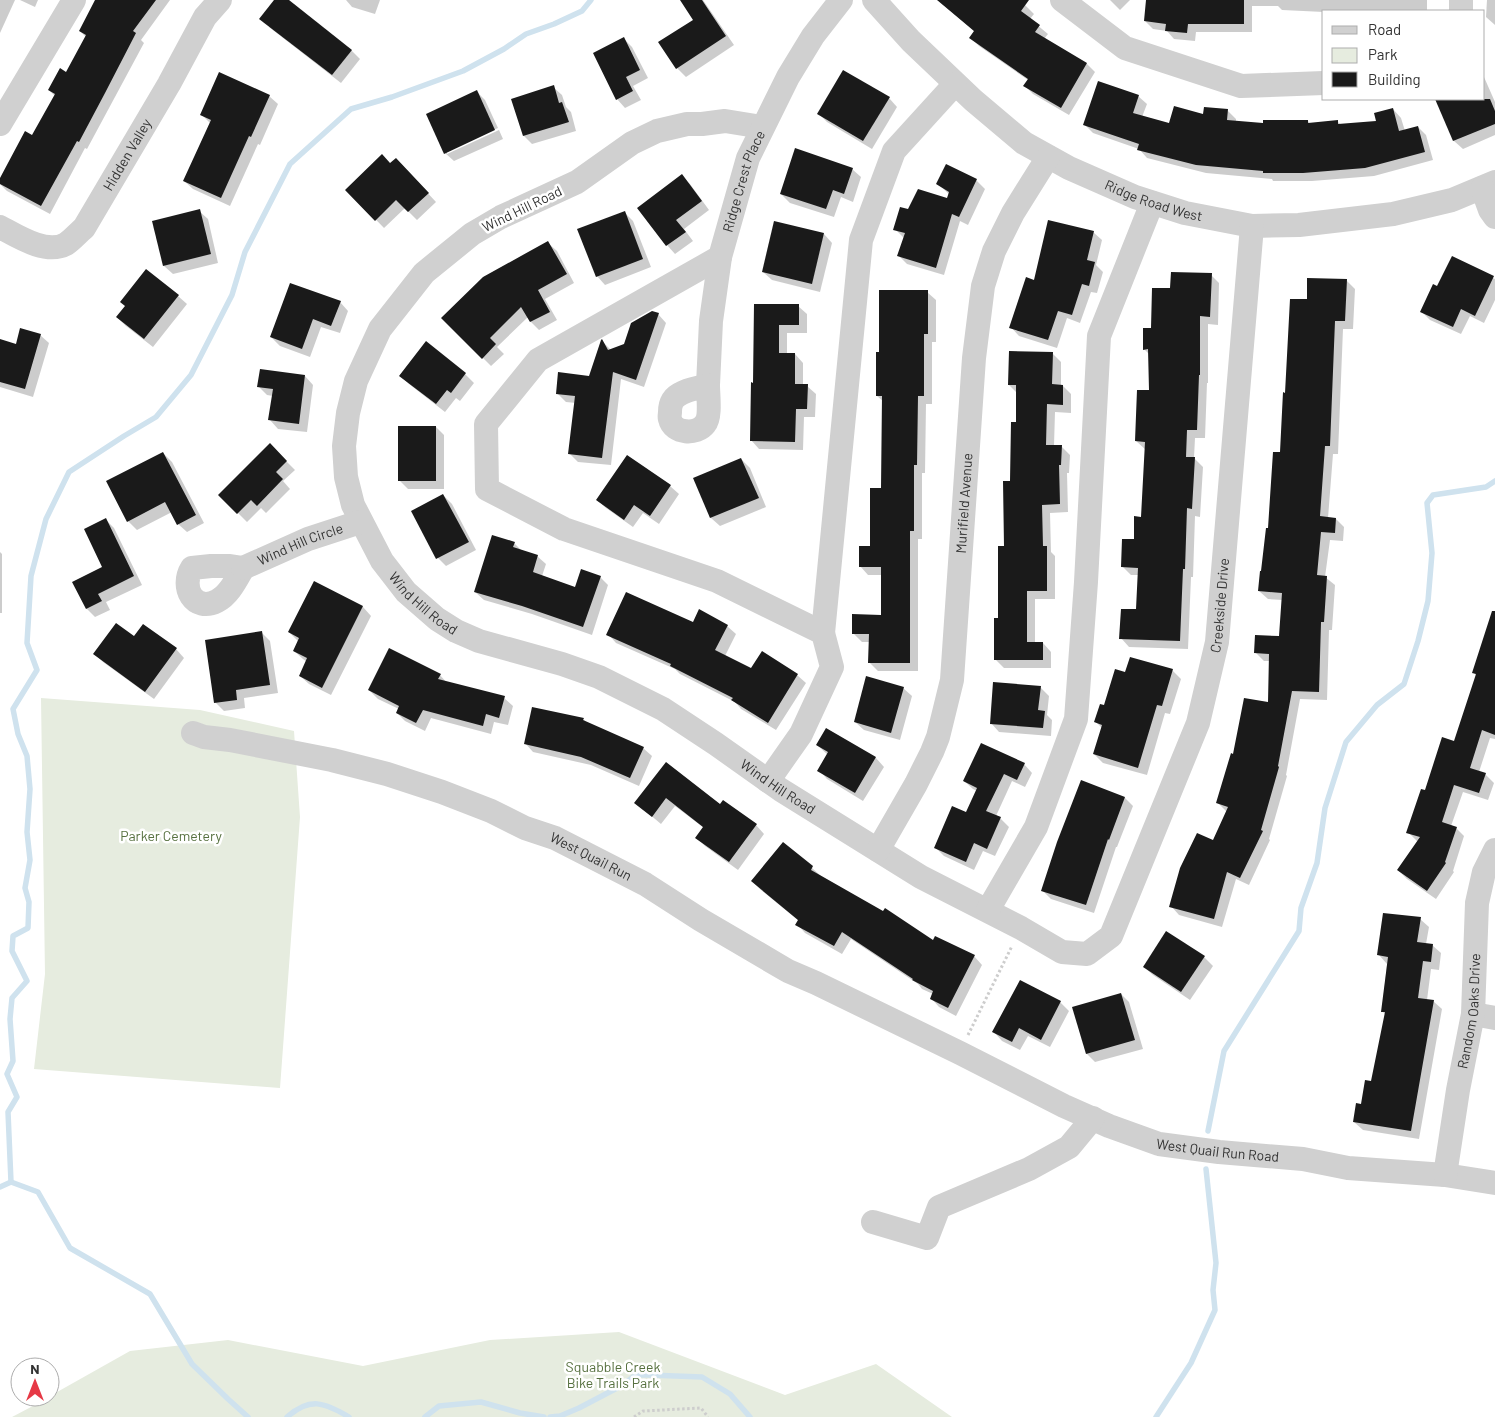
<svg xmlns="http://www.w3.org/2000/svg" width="1495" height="1417" font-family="Barlow,sans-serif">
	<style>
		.green { fill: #e6ecdf }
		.shadow { fill: #0003 }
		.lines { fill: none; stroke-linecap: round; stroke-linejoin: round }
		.stream { stroke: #cfe2ee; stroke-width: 5.5 }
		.building { fill: #1a1a1a }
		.path { stroke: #cdcdcd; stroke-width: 3; stroke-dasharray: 2.5 2.5; stroke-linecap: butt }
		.minor { stroke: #d0d0d0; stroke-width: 24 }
		.labels { text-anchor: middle; stroke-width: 5; stroke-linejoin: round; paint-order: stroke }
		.street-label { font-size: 14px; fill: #333; stroke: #fff }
		.park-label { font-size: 14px; fill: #56703f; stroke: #fff }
	</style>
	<rect width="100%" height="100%" fill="#fff"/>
	<g class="green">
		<path d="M41 698 200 710 294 731 300 817 280 1088 34 1069 45 974Z"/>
		<path d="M619 1332 785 1395 876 1364 952 1417H12L50 1397V1396L130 1351 228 1340 363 1366 490 1340Z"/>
	</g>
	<g class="shadow">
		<path d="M0 0H15L0 33Z"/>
		<path d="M20 0H38L35 7Z"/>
		<path d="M96 0H170L141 40 144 43 87 149 85 148 50 214 7 191 0 184V181L33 137 55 96 49 90 67 73 86 37 80 31Z"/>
		<path d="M276 0H287L352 51 360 59 341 83 269 27Z"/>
		<path d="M346 0H380L375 14 352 7Z"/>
		<path d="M688 0H703L734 45 686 77 677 68 660 42 694 20Z"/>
		<path d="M938 0H1018L1025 5 1034 14 1030 19 1048 34 1044 39 1087 64 1095 72 1069 115 1033 94 1025 86 1028 80 979 46 971 38 975 32Z"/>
		<path d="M1110 0H1130L1120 10Z"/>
		<path d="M1147 0H1427V11L1324 12 1282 10 1278 6H1252V32H1196L1195 41 1174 39 1167 31 1153 29 1145 21Z"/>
		<path d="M1487 0H1495V25L1486 17Z"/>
		<path d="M624 39 632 47 648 78 633 86 641 100 625 108 617 99Z"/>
		<path d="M1484 77 1495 102V135L1463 149 1454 141 1436 99H1484Z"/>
		<path d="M553 87 562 95 566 107 571 112 576 131 532 144 524 136 513 100Z"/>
		<path d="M477 92 485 100 498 128 447 151V154L499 130 503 139 454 161 445 153Z"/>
		<path d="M269 96 278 104 260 145 258 144 230 206 193 189 184 181 210 123 202 115Z"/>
		<path d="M1138 96 1147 104 1142 117 1170 124 1227 110 1236 119V122L1264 125 1308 121 1310 124 1338 122 1341 125 1377 122 1393 109 1401 118 1405 131 1418 127 1426 135 1433 160 1374 176 1312 181H1273L1272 179 1206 173 1147 158 1139 149 1093 133 1085 125Z"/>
		<path d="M889 98 897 107 872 149 827 122 819 114Z"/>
		<path d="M396 159 436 202 417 220 405 208 384 228 347 190 390 164Z"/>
		<path d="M852 169 861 177 853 202 841 197 834 217 790 203 781 194Z"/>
		<path d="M681 176 690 184 709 210 684 229 693 241 675 254 667 245 639 208Z"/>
		<path d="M976 180 985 189 968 225 960 221 944 275 907 264 899 256 904 238 895 229 909 211 947 200 950 195 938 184Z"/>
		<path d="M199 211 208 219 218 263 173 274 164 266Z"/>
		<path d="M625 213 633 221 651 267 605 285 597 276Z"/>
		<path d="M775 223 824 234 832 243 820 292 772 280 763 272Z"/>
		<path d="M1093 232 1102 240 1096 265 1103 272 1097 293 1091 292 1080 323 1067 318 1057 348 1019 336 1011 327 1035 282Z"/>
		<path d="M548 243 557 251 574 283 545 299 557 320 539 330 531 322 528 317 497 347 504 354 491 366 443 318Z"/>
		<path d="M1452 258 1495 279V300L1484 323 1470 316 1461 334 1430 320 1422 312 1438 288Z"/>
		<path d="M146 271 178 296 187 304 153 347 126 326 117 317 126 306Z"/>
		<path d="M1211 275 1219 283 1218 325 1208 324V383H1207L1205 438H1195L1194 458 1203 467 1200 517 1195 516 1193 577H1191L1188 649 1129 647 1121 638 1137 611 1139 575H1131L1122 566 1135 541 1142 518 1146 450 1136 441 1150 391 1149 354 1144 349 1152 329 1171 290Z"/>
		<path d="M1346 280 1355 289 1353 329H1343L1338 454H1333L1328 518 1336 519 1344 527 1343 541 1330 540 1325 577 1335 585 1332 630H1329L1327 700 1300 699 1286 775 1287 776 1269 839 1270 840 1249 885 1236 879 1222 927 1179 915 1171 906 1213 841 1227 812 1218 803 1234 755 1269 704 1270 661H1264L1255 652 1280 637 1283 600 1268 599 1259 591 1281 453 1286 394 1308 301Z"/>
		<path d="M927 292 936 300V342H932V404H926L925 473H922V539H918V671H878L869 662 870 642H862L853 633 882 616 883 575H868L860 566 872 547 882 489 884 402 877 396 881 354Z"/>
		<path d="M340 302 348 311 340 333 321 327 310 357 280 346 271 337Z"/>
		<path d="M755 306H798L807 314V333H787V354H795L803 363V385L807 386 816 394 815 417H804L803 450 759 449 751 440 755 384Z"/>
		<path d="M658 314 666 323 644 387 621 379 611 465 578 462 569 453 576 403 566 402 557 393 590 377 602 341 611 350 625 344Z"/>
		<path d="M40 335 49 343 33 397 0 387V341L17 345Z"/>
		<path d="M426 343 465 374 474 383 460 401 456 398 445 412 409 384 400 375Z"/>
		<path d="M1053 354 1061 362V386H1063L1071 394V413L1055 412 1054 446H1061L1070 455 1069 473H1067L1068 512 1050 513 1051 552 1055 556V599H1035V643H1043L1051 652V668H1004L995 659 1017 423V393L1009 385Z"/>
		<path d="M305 376 313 385 307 432 278 429 270 420 273 396 267 395 259 387Z"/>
		<path d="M436 427 444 435V489H408L399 480Z"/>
		<path d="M270 445 295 470 283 481 290 489 266 513 261 508 247 522 220 495Z"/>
		<path d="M163 453 172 462 204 523 187 532 178 524 172 512 137 530 128 521 108 482Z"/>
		<path d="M741 459 750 468 766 507 720 526 711 518 695 479Z"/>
		<path d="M670 486 679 494 659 524 643 513 633 527 606 508 597 500Z"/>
		<path d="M443 495 452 504 476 550 446 566 438 558Z"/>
		<path d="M106 520 114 528 142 585 106 602 110 610 95 617 87 609 73 582 104 567Z"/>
		<path d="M514 543 522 551 537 556 546 564 542 576 576 588 600 577 608 585 592 635 532 614 484 600 475 592Z"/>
		<path d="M0 552 2 554V613H0Z"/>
		<path d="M314 583 363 607 371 616 331 695 309 684 300 676 307 662 303 659 294 651 298 641 289 632Z"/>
		<path d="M1495 615V739L1490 738 1479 772 1485 774 1494 783 1488 800 1463 792 1451 826 1456 828 1464 836 1453 871 1454 872 1436 899 1407 879 1398 870 1418 842 1408 832 1426 792 1455 743 1477 676 1474 673Z"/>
		<path d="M693 623 727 626 736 634 725 656 752 670 797 675 806 683 776 730 741 709 735 702 680 674 675 669 616 643 608 634Z"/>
		<path d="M262 633 270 641 278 693 244 698 245 708 224 711 215 702Z"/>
		<path d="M134 638 176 649 184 658 154 699 103 662 95 654Z"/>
		<path d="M1172 670 1181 679 1170 714 1165 713 1147 775 1103 763 1094 754 1102 728 1096 722 1126 674Z"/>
		<path d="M440 675 447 683 504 698 513 706 508 725 494 722 491 734 431 718 425 731 405 721 397 713 399 709 378 699 369 690Z"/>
		<path d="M1040 687 1049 696 1047 715 1052 720 1051 736 999 732 991 723Z"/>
		<path d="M903 688 912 696 900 740 864 730 855 722Z"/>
		<path d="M583 719 587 723 643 748 652 756 639 786 591 765 533 752 525 743Z"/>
		<path d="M827 729 876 758 884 767 863 801 827 779 819 770 828 755 817 745Z"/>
		<path d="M666 764 720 806 756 825 764 834 738 870 705 846 697 838 704 828 675 806 661 824 636 803Z"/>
		<path d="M1024 764 1032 773 1025 787 1012 781 996 816 1000 818 1009 827 995 856 983 851 974 870 944 856 935 847 966 814 977 791 973 789 964 781Z"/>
		<path d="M1082 782 1125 798 1133 806 1117 847H1116L1094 913 1051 899 1042 890Z"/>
		<path d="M784 843 821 876 934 942 974 956 982 965 956 1016 939 1007 931 998 933 994 922 989 918 984 851 939 842 954 805 933 797 924 799 921 761 890 752 881Z"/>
		<path d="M1420 919 1429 927 1426 944 1432 945 1441 953 1439 970 1431 969 1427 1000 1433 1001 1442 1009 1419 1139 1363 1130 1354 1122 1372 1082 1386 1015 1382 1011 1387 964 1379 955Z"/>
		<path d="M1204 957 1213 966 1190 1000 1153 975 1144 967Z"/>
		<path d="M1121 994 1129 1002 1143 1049 1095 1062 1087 1054 1073 1008Z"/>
		<path d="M1060 1002 1069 1011 1050 1047 1028 1036 1020 1050 1002 1041 994 1032Z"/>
	</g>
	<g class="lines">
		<g class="stream">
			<path d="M1208 1131 1224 1051 1299 931 1301 908 1317 863 1325 808 1346 742 1377 705 1404 684 1418 641 1428 601 1432 553 1427 503 1433 495 1486 487 1495 481"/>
			<path d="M11 1182 8 1112 17 1097 7 1074 13 1061 10 1019 12 998 27 981 12 951 13 936 28 928 29 902 25 888 30 860 27 832 30 789 27 756 18 734 13 709 37 670 27 643 31 576 46 519 69 472 124 436 156 417 191 375 232 295 245 252 290 164 351 109 392 97 463 71 504 49 526 34 554 24 582 11 591 0"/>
			<path d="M0 1187 11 1182 38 1192 70 1248 150 1294 192 1364 228 1399 248 1417"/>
			<path d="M287 1417C310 1397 324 1402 349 1417"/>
			<path d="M425 1417 439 1406 481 1402 520 1413 544 1417"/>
			<path d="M550 1417 560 1416 579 1408 621 1386 636 1375H649L702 1377 730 1394 750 1417"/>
			<path d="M1156 1417 1191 1363 1215 1310 1213 1290 1216 1263 1206 1169"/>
		</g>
	</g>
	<g class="building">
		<path d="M95 0H156L133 31 136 33 105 93 79 142 77 141 41 206 0 184V178L25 131 32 135 55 94 48 90 60 68 66 72 86 35 79 31Z"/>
		<path d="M274 0H289L352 50 332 75 259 19Z"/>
		<path d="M680 0H702L726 36 676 69 658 42 693 20Z"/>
		<path d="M937 0H1029L1021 11 1040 25 1035 32 1087 63 1061 108 1023 86 1028 79 969 38 974 31Z"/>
		<path d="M1146 0H1244V24H1188L1187 33 1165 31 1166 24 1144 21Z"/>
		<path d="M624 37 640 70 626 77 633 91 616 100 593 53Z"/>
		<path d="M843 70 890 97 863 141 817 114Z"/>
		<path d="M219 72 270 95 251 137 249 136 221 198 183 181 211 120 200 115Z"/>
		<path d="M1098 81 1139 95 1133 113 1169 123 1174 106 1203 114 1204 107 1228 109 1227 120 1263 123V120H1308V123L1338 120V124L1376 121 1374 113 1393 108 1399 131 1418 126 1425 152 1365 168 1303 173H1263V171L1196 165 1137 150 1139 144 1083 125Z"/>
		<path d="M554 85 559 103 562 102 569 122 523 136 511 99Z"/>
		<path d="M477 90 495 130 444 154 426 114Z"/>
		<path d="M1435 99H1490L1495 111V124L1453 141Z"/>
		<path d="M795 148 853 168 844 194 833 190 826 209 780 194Z"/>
		<path d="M382 154 390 163 396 158 429 193 408 212 396 200 375 221 345 190Z"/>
		<path d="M946 164 977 179 959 217 952 214 936 268 897 256 905 233 893 230 900 207 908 209 918 189 947 198 949 192 936 184Z"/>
		<path d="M682 174 702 201 676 220 686 232 666 246 637 208Z"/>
		<path d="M200 209 211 254 163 266 152 221Z"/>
		<path d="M625 211 643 259 596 277 577 229Z"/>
		<path d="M1048 220 1094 231 1087 260 1095 262 1089 286 1082 284 1072 315 1058 311 1048 340 1009 328 1026 277 1034 280Z"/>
		<path d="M774 221 824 233 812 284 762 272Z"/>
		<path d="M548 241 567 274 538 290 550 312 530 322 521 307 490 338 496 344 482 359 441 318 483 277Z"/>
		<path d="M1452 256 1494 276 1475 316 1461 309 1453 327 1420 312 1433 284 1437 286Z"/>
		<path d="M146 269 179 295 144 339 116 317 125 306 120 302Z"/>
		<path d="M1171 272 1212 273 1210 317 1200 316V375H1199L1197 430H1187L1186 457H1195L1192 509 1187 508 1185 569H1183L1180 641 1119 639 1121 609H1136L1138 568 1121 567 1122 539H1134V516L1141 517 1145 442 1135 441 1137 390H1149L1148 349 1143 350V328H1151L1152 288H1170Z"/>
		<path d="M1307 278 1347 279 1345 321H1335L1330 446H1325L1320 516 1336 518 1335 533 1321 532 1317 575 1327 576 1324 622H1321L1319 692 1292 691 1278 766 1279 767 1261 830 1263 831 1240 878 1227 872 1214 919 1169 907 1180 868 1197 833 1213 840 1228 807 1216 803 1231 753 1233 754 1244 698 1268 702 1269 654 1254 653 1255 635 1279 636 1282 593 1258 591 1260 571H1261L1266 528H1268L1273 452H1280L1283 392 1285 393 1290 299H1307Z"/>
		<path d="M290 283 341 301 331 326 313 319 302 349 270 337Z"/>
		<path d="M879 290H928V334H924V396H918L917 465H914V531H910V663H868L869 634H852V614L881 615V567H859V546H870V488H881L882 396H876V352H879Z"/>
		<path d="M754 304H799V325H779V353H795V384H808L807 409H796L795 442 750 441 751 382 753 383Z"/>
		<path d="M652 311 659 313 636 380 613 372 602 458 568 454 575 396 556 394 558 372 589 376 601 340 602 339 608 350 624 344 631 323Z"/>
		<path d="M20 328 41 334 25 389 0 382V339L16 344Z"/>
		<path d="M426 341 466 373 451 393 447 390 436 404 399 376Z"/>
		<path d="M1009 351 1053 352 1052 384 1063 385V405L1047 404 1046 445H1062L1061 465H1059L1060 504 1042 505 1043 546H1047V591H1027V642H1043V660H994V618H998V546H1004L1003 481H1010L1011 422H1016V385H1008Z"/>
		<path d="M260 369 305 375 299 424 268 420 273 389 257 387Z"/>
		<rect x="398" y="426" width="38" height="55"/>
		<path d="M270 443 287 461 276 472 283 479 257 506 251 500 237 514 218 495Z"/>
		<path d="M163 452 196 515 177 525 165 502 127 522 106 481Z"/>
		<path d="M627 455 671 485 650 516 634 505 624 520 596 500Z"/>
		<path d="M741 458 759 498 710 518 693 478Z"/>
		<path d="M443 494 469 542 436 559 411 511Z"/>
		<path d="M106 518 134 576 98 594 102 601 86 609 72 582 102 567 84 529Z"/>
		<path d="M492 535 515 542 513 547 538 555 533 572 575 587 581 569 601 576 583 627 522 606 474 592Z"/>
		<path d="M314 581 363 606 322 688 299 676 307 658 293 651 299 638 288 632Z"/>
		<path d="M626 592 693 622 699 609 728 625 715 650 751 668 762 651 798 674 768 723 731 700 733 698 670 666 671 664 606 635Z"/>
		<path d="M1492 611H1495V735L1482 730 1470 768 1486 773 1479 793 1454 785 1442 822 1457 827 1445 862 1446 863 1427 891 1397 870 1420 837 1406 833 1421 789 1425 790 1442 737 1454 741 1476 674 1472 673Z"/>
		<path d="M116 623 134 636 143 624 177 648 145 692 93 654Z"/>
		<path d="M262 631 270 685 236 690 237 700 214 703 205 640Z"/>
		<path d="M389 648 441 674 438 679 505 696 499 718 486 714 483 726 423 710 416 723 396 713 399 706 368 690Z"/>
		<path d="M1130 657 1173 669 1162 706 1157 705 1138 768 1093 754 1102 725 1094 722 1100 704 1104 705 1115 669 1125 672Z"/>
		<path d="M866 676 904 687 891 733 854 722Z"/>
		<path d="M993 682 1041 686 1038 710 1045 711 1043 728 990 724Z"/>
		<path d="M532 707 584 718 583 720 644 747 630 778 581 757 524 744Z"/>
		<path d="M826 728 876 757 855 793 817 771 828 752 816 745Z"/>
		<path d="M981 743 1025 763 1017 780 1004 774 986 811 1001 817 987 849 974 843 966 862 934 848 952 806 966 812 977 788 963 781Z"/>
		<path d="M666 762 720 804 723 800 757 824 729 862 695 838 703 827 666 798 652 817 634 803Z"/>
		<path d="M1081 780 1125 797 1109 840 1108 839 1086 905 1041 891 1057 842Z"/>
		<path d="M783 842 813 866 811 870 883 911 885 908 933 940 935 936 975 955 948 1008 930 999 933 991 912 980 913 979 842 932 834 946 795 925 798 920 751 881Z"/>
		<path d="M1383 913 1421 917 1417 942 1433 944 1431 962 1423 961 1418 998 1434 1000 1411 1131 1353 1122 1356 1103 1361 1104 1365 1080 1371 1081 1385 1012H1381L1388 957 1377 955Z"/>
		<path d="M1166 931 1205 956 1181 992 1143 967Z"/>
		<path d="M1020 980 1061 1001 1041 1040 1019 1028 1012 1042 992 1032Z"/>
		<path d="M1121 993 1135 1040 1086 1054 1072 1007Z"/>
	</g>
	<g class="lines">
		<g class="path">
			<path d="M968 1035 1012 946"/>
			<path d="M634 1417 643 1411 701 1408 708 1417"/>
		</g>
		<g class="minor">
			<path id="s1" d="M874 0 911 41 973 100 1024 143 1069 168 1135 197 1185 213 1252 226 1299 225 1393 214 1452 200 1495 182"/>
			<path d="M1062 0 1125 48 1241 86 1324 83"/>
			<path d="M1461 0V11"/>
			<path d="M0 124 74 0"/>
			<path id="s2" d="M762 127 725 121 702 124H687L657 131 632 143 577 182 501 217 472 234 424 273 380 329 356 381 348 413 344 446 346 477 353 505 382 561 406 592 437 619 456 631 479 641 562 664 599 677 663 709 716 744 781 790 921 877 1021 928 1062 952 1087 954 1111 936 1198 723 1217 642 1252 226"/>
			<path d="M1482 188 1490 210 1495 217"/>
			<path id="s3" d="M0 227C17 236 46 255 66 244 72 240 78 233 84 228L169 84 205 17 220 0"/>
			<path d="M720 257 538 360 486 424 487 489 564 529 717 581 823 633 832 667 801 734 768 781"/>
			<path id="s4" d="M708 385 711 321 720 257 748 158 788 77 813 36 841 0"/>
			<path d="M708 385C708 395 711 417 705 424 697 435 673 434 670 419 669 417 670 414 670 412 670 403 673 397 682 393 689 389 700 388 708 385Z"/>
			<path d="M211 566H230L243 568C236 580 229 595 217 601 194 613 180 587 192 568Z"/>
			<path id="s5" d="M243 568 308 539 360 522"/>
			<path d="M823 633 861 240 894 151 955 84"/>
			<path id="s6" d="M193 733 204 737 230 740 332 760 387 774 442 792 491 811 525 828 555 838 645 884 701 920 788 971 816 983 960 1053 1064 1106 1109 1126 1159 1144 1219 1152 1303 1159 1348 1168 1445 1175 1495 1183"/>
			<path id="s7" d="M878 850 916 784 932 752 938 737 952 680 974 358 983 286 994 251 1013 213 1048 157"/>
			<path d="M988 910 1036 827 1076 719 1086 582 1099 336 1152 203"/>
			<path d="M1473 1014 1495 1018"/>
			<path id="s8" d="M1445 1175 1458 1090 1473 1014 1477 903 1484 872 1495 850"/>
			<path d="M873 1222 927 1238 939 1207 1029 1169 1069 1147 1093 1118"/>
		</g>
	</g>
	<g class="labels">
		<g class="street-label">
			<text dy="5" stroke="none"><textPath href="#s3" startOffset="180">Hidden Valley</textPath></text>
			<text dy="5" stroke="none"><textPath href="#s4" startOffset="208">Ridge Crest Place</textPath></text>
			<text dy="5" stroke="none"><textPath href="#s1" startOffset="350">Ridge Road West</textPath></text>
			<text transform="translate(522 209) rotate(-26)" y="5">Wind Hill Road</text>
			<text dy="5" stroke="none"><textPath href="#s7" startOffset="364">Murifield Avenue</textPath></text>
			<text dy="5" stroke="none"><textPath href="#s5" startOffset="62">Wind Hill Circle</textPath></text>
			<text dy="5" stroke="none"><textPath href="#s2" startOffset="758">Wind Hill Road</textPath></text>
			<text dy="5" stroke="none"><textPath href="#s2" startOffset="1896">Creekside Drive</textPath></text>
			<text dy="5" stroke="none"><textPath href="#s2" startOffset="1162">Wind Hill Road</textPath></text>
			<text dy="5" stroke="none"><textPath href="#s6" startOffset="419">West Quail Run</textPath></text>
			<text dy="5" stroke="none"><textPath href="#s8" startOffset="166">Random Oaks Drive</textPath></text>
			<text dy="5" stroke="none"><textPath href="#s6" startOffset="1116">West Quail Run Road</textPath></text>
		</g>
		<g class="park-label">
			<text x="171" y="841">Parker Cemetery</text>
			<text x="613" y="1372">Squabble Creek<tspan x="613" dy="16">Bike Trails Park</tspan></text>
		</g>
	</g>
	<rect x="1322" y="10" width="162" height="90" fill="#ffffff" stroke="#adadad"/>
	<rect x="1332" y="26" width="25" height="8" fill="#d0d0d0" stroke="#adadad"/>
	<text x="1368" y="35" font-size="15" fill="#333333">Road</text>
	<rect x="1332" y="48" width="25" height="15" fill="#e6ecdf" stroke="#adadad"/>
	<text x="1368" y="60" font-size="15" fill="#333333">Park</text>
	<rect x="1332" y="72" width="25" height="15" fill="#1a1a1a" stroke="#adadad"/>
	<text x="1368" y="85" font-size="15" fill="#333333">Building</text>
	<g transform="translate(35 1382)"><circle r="24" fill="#ffffff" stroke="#adadad"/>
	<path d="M0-4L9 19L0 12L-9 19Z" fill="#e63946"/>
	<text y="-8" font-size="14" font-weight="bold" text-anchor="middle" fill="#333333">N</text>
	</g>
</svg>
